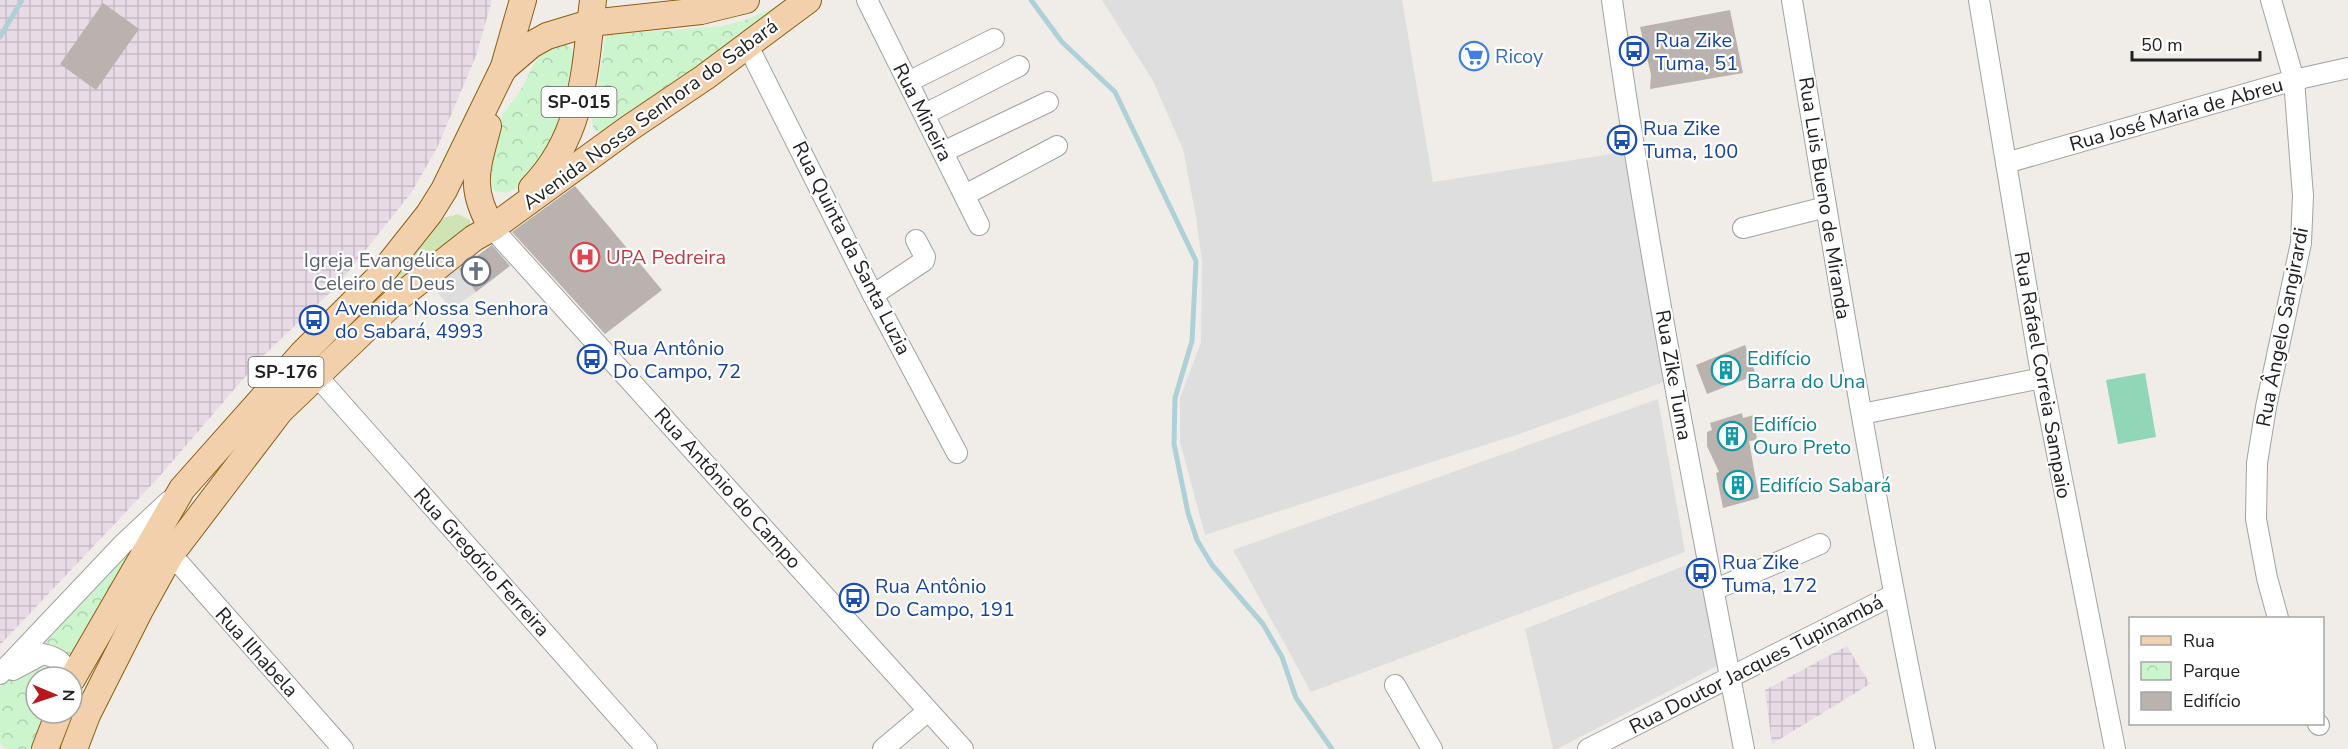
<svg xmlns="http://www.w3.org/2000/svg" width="2348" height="749" font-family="'Nunito Sans',sans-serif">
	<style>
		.residential { fill: #dfdede }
		.industrial { fill: url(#industrial-grid) }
		.grass { fill: #cee4b5 }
		.park { fill: url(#park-crowns) }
		.pitch { fill: #90d6b7 }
		.parking { fill: #ddd }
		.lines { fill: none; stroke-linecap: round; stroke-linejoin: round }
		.stream { stroke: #aed1d8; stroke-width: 5 }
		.building { fill: #b9b2ae }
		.minor-casing { stroke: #a2a2a2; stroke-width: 22 }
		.major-casing { stroke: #8c5e12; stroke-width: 28 }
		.minor { stroke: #fff; stroke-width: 20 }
		.major { stroke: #f2d0ac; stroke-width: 26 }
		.labels { text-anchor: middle; stroke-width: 4.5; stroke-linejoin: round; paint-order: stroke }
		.shield { fill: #fff; stroke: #646464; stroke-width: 1.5 }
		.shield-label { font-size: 18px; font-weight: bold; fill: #212121 }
		.transit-label { font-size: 20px; fill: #164399; stroke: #fff; text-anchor: start }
		.shop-label { font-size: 20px; fill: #366cbe; stroke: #fff; text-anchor: start }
		.street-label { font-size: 20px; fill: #212121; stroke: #fff }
		.health-label { font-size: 20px; fill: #be3a42; stroke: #fff; text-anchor: start }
		.worship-label { font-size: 20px; fill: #5b616d; stroke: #fff; text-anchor: end }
		.culture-label { font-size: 20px; fill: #0d838f; stroke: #fff; text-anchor: start }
	</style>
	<defs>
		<pattern id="industrial-grid" width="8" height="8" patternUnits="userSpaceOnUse" patternTransform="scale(1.5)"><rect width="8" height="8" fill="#e8dbe6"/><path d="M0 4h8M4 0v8" fill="none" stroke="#c7bcc5"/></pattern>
		<pattern id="park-crowns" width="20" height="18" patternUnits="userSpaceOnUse" patternTransform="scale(1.5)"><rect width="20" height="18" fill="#ccf4cd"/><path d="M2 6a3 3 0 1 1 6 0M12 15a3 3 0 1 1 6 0" fill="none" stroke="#afd1b0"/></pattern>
	</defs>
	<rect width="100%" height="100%" fill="#f0ede9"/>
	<g class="residential">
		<path d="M1102 0H1402L1433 182 1624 152 1638 216 1667 381 1519 434 1205 535 1180 442V398L1201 342 1202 262 1196 217 1183 149 1153 81Z"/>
		<path d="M1658 399 1685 552 1311 692 1233 550Z"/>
		<path d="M1699 560 1717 666 1557 749H1553L1525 629Z"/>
	</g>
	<g class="industrial">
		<path d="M0 0H492L476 56 437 148 411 193 337 286 263 356 158 478 0 645Z"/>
		<path d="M1847 646 1870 684 1772 744 1765 690Z"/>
	</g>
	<path class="grass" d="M458 214 470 220V230L419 264 385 294 382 291 432 228 443 218Z"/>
	<g class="park">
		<path d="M775 7 777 11 603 132 594 130 592 121 606 35 722 26 743 21Z"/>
		<path d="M559 43 570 46 576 59 564 122 551 150 523 185 506 193 494 191 488 181 495 125 520 91 536 61 546 49Z"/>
		<path d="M153 525 67 677H36V713H51L34 749H6L0 743V687Z"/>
	</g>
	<path class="pitch" d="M2145 373 2156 437 2118 444 2106 380Z"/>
	<path class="parking" d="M455 263 476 292 451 309 429 282Z"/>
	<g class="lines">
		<g class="stream">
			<path d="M1031 0 1062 42 1115 92 1196 261 1192 341 1175 398 1174 444 1188 513 1197 540 1212 565 1263 624 1282 657 1296 698 1332 749"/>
			<path d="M0 37 22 0"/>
		</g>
	</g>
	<g class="building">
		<path d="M103 3 139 29 96 90 60 64Z"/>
		<path d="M1730 10 1743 73 1650 89 1651 75 1640 27Z"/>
		<path d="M575 186 662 290 605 334 512 232Z"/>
		<path d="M492 245 510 266 476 292 459 269Z"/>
		<path d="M1745 345 1756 375 1707 394 1696 365Z"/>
		<path d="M1742 413 1743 418 1754 415 1757 440 1749 441 1759 498 1723 508 1716 473 1719 472 1707 446V432L1712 430 1710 423Z"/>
	</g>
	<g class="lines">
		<g class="minor-casing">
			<g id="minor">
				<path d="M867 0 979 225"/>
				<path d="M1612 0C1647 251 1696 500 1744 749"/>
				<path d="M1792 0C1833 250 1874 501 1925 749"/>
				<path d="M1979 0 2039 362 2115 749"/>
				<path d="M2271 0 2294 80 2303 196 2301 243 2266 407 2257 463 2256 519 2267 578 2278 618"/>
				<path d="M747 44 873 295 957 453"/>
				<path d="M908 82 994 39"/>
				<path d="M925 114 1019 66"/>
				<path d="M943 152 1048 102"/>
				<path d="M2006 163 2294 80 2348 68"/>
				<path d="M965 195 1057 146"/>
				<path d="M492 228 963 749"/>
				<path d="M1743 228 1826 207"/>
				<path d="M873 295 924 261 925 257 916 240"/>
				<path d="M316 375 647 749"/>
				<path d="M1862 414 2042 378"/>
				<path d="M171 554 343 749"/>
				<path d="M1714 590 1820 544"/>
				<path d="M13 670 43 654C58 657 64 663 71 677"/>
				<path d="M0 674 123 544 169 501"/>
				<path d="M1395 685 1432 749"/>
				<path d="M2318 724 2319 725"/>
				<path d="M883 749 928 711"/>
				<path d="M1588 749 1893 595"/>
			</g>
		</g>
		<g class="major-casing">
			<g id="major">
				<path d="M503 70 523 0"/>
				<path d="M488 126C477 169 468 187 492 228"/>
				<path d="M532 188C584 135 585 69 593 0"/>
				<path d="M72 679 182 489 302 354 379 277 429 214 444 190 503 69 531 45 547 36 590 23 701 11 746 0"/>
				<path d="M45 749 59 713"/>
				<path d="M74 749 87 715 140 610 171 554 280 411 399 297 474 238 492 228 628 129 705 77 808 0"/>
			</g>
		</g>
		<use href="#minor" class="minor"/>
		<use href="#major" class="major"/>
	</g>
	<defs>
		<g id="bus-ring" transform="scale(1.5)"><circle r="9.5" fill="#fff" stroke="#1a4fb4" stroke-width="1.5"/><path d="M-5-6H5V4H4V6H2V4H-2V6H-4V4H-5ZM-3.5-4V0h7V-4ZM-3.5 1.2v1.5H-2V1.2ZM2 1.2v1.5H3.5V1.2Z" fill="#1a4fb4"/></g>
		<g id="supermarket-ring" transform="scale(1.5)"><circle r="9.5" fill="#fff" stroke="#3f7fe0" stroke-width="1.5"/><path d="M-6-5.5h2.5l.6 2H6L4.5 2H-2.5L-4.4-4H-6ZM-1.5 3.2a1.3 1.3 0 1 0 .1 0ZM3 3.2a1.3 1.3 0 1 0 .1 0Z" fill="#3f7fe0"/></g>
		<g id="hospital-ring" transform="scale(1.5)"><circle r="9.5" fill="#fff" stroke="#e0444e" stroke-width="1.5"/><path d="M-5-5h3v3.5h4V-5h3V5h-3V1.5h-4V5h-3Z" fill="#e0444e"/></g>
		<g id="church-ring" transform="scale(1.5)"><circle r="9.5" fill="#fff" stroke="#6b7280" stroke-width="1.5"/><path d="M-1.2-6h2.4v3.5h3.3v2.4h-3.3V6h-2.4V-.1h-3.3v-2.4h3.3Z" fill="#6b7280"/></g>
		<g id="building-ring" transform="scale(1.5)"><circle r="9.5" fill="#fff" stroke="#0f9aa8" stroke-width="1.5"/><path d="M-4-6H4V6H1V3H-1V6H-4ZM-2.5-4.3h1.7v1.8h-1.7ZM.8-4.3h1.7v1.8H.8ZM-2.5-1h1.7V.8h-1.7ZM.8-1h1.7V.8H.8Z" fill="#0f9aa8"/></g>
	</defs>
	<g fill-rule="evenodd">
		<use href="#bus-ring" x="1634" y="51"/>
		<use href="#supermarket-ring" x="1474" y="56"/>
		<use href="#bus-ring" x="1622" y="140"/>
		<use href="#hospital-ring" x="585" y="257"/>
		<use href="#church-ring" x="476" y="271"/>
		<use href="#bus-ring" x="314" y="320"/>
		<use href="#bus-ring" x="592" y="359"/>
		<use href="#building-ring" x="1726" y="370"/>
		<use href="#building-ring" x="1732" y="436"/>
		<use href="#building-ring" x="1738" y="485"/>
		<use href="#bus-ring" x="1701" y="573"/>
		<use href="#bus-ring" x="854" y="598"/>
	</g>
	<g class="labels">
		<g class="shield">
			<rect x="541.5" y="87" width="75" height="30" rx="4.5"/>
			<rect x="248.5" y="357" width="75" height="30" rx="4.5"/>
		</g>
		<g class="shield-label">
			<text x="579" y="108">SP-015</text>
			<text x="286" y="378">SP-176</text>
		</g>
		<g class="transit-label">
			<text x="1655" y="47">Rua Zike<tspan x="1655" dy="23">Tuma, 51</tspan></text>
			<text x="1643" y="135">Rua Zike<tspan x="1643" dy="23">Tuma, 100</tspan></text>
			<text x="335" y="315">Avenida Nossa Senhora<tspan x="335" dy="23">do Sabará, 4993</tspan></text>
			<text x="613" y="355">Rua Antônio<tspan x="613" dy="23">Do Campo, 72</tspan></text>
			<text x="1722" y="569">Rua Zike<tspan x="1722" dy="23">Tuma, 172</tspan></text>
			<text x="875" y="593">Rua Antônio<tspan x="875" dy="23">Do Campo, 191</tspan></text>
		</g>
		<g class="shop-label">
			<text x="1495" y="63">Ricoy</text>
		</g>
		<g class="street-label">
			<text transform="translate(923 112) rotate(63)" y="7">Rua Mineira</text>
			<text transform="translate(650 114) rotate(-36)" y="7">Avenida Nossa Senhora do Sabará</text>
			<text transform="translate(2176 114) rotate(-16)" y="7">Rua José Maria de Abreu</text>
			<text transform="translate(1825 198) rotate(81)" y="7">Rua Luis Bueno de Miranda</text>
			<text transform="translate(852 248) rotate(63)" y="7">Rua Quinta da Santa Luzia</text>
			<text transform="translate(2282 327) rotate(-79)" y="7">Rua Ângelo Sangirardi</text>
			<text transform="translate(1674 375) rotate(80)" y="7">Rua Zike Tuma</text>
			<text transform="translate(2043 375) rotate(80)" y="7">Rua Rafael Correia Sampaio</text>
			<text transform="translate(728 488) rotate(48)" y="7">Rua Antônio do Campo</text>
			<text transform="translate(482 562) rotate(48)" y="7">Rua Gregório Ferreira</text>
			<text transform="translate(257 652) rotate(48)" y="7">Rua Ilhabela</text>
			<text transform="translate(1756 664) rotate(-27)" y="7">Rua Doutor Jacques Tupinambá</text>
		</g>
		<g class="health-label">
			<text x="606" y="264">UPA Pedreira</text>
		</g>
		<g class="worship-label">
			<text x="455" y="267">Igreja Evangélica<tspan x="455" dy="23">Celeiro de Deus</tspan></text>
		</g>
		<g class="culture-label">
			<text x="1747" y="365">Edifício<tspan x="1747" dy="23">Barra do Una</tspan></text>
			<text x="1753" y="431">Edifício<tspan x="1753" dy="23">Ouro Preto</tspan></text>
			<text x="1759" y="492">Edifício Sabará</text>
		</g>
	</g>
	<rect x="2129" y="617" width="195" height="108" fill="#ffffff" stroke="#a6a6a6" stroke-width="1.5"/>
	<rect x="2141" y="636" width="30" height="9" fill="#f2d0ac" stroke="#a6a6a6" stroke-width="1.5"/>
	<text x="2183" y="647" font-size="18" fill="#212121">Rua</text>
	<rect x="2141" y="662" width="30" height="18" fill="url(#park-crowns)" stroke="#a6a6a6" stroke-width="1.5"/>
	<text x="2183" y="677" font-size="18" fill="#212121">Parque</text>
	<rect x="2141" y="692" width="30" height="18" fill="#b9b2ae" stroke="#a6a6a6" stroke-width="1.5"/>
	<text x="2183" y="707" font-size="18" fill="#212121">Edifício</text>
	<g transform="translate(54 695) rotate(92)"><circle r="28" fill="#ffffff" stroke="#a6a6a6" stroke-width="1.5"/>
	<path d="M0-4.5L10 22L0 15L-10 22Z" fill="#ba171f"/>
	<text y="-9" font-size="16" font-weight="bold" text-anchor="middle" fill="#212121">N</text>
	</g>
	<path d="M2132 51v9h128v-9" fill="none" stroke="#212121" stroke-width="3"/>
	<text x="2141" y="51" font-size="18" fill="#212121" stroke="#ffffff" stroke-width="4.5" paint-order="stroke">50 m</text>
</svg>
